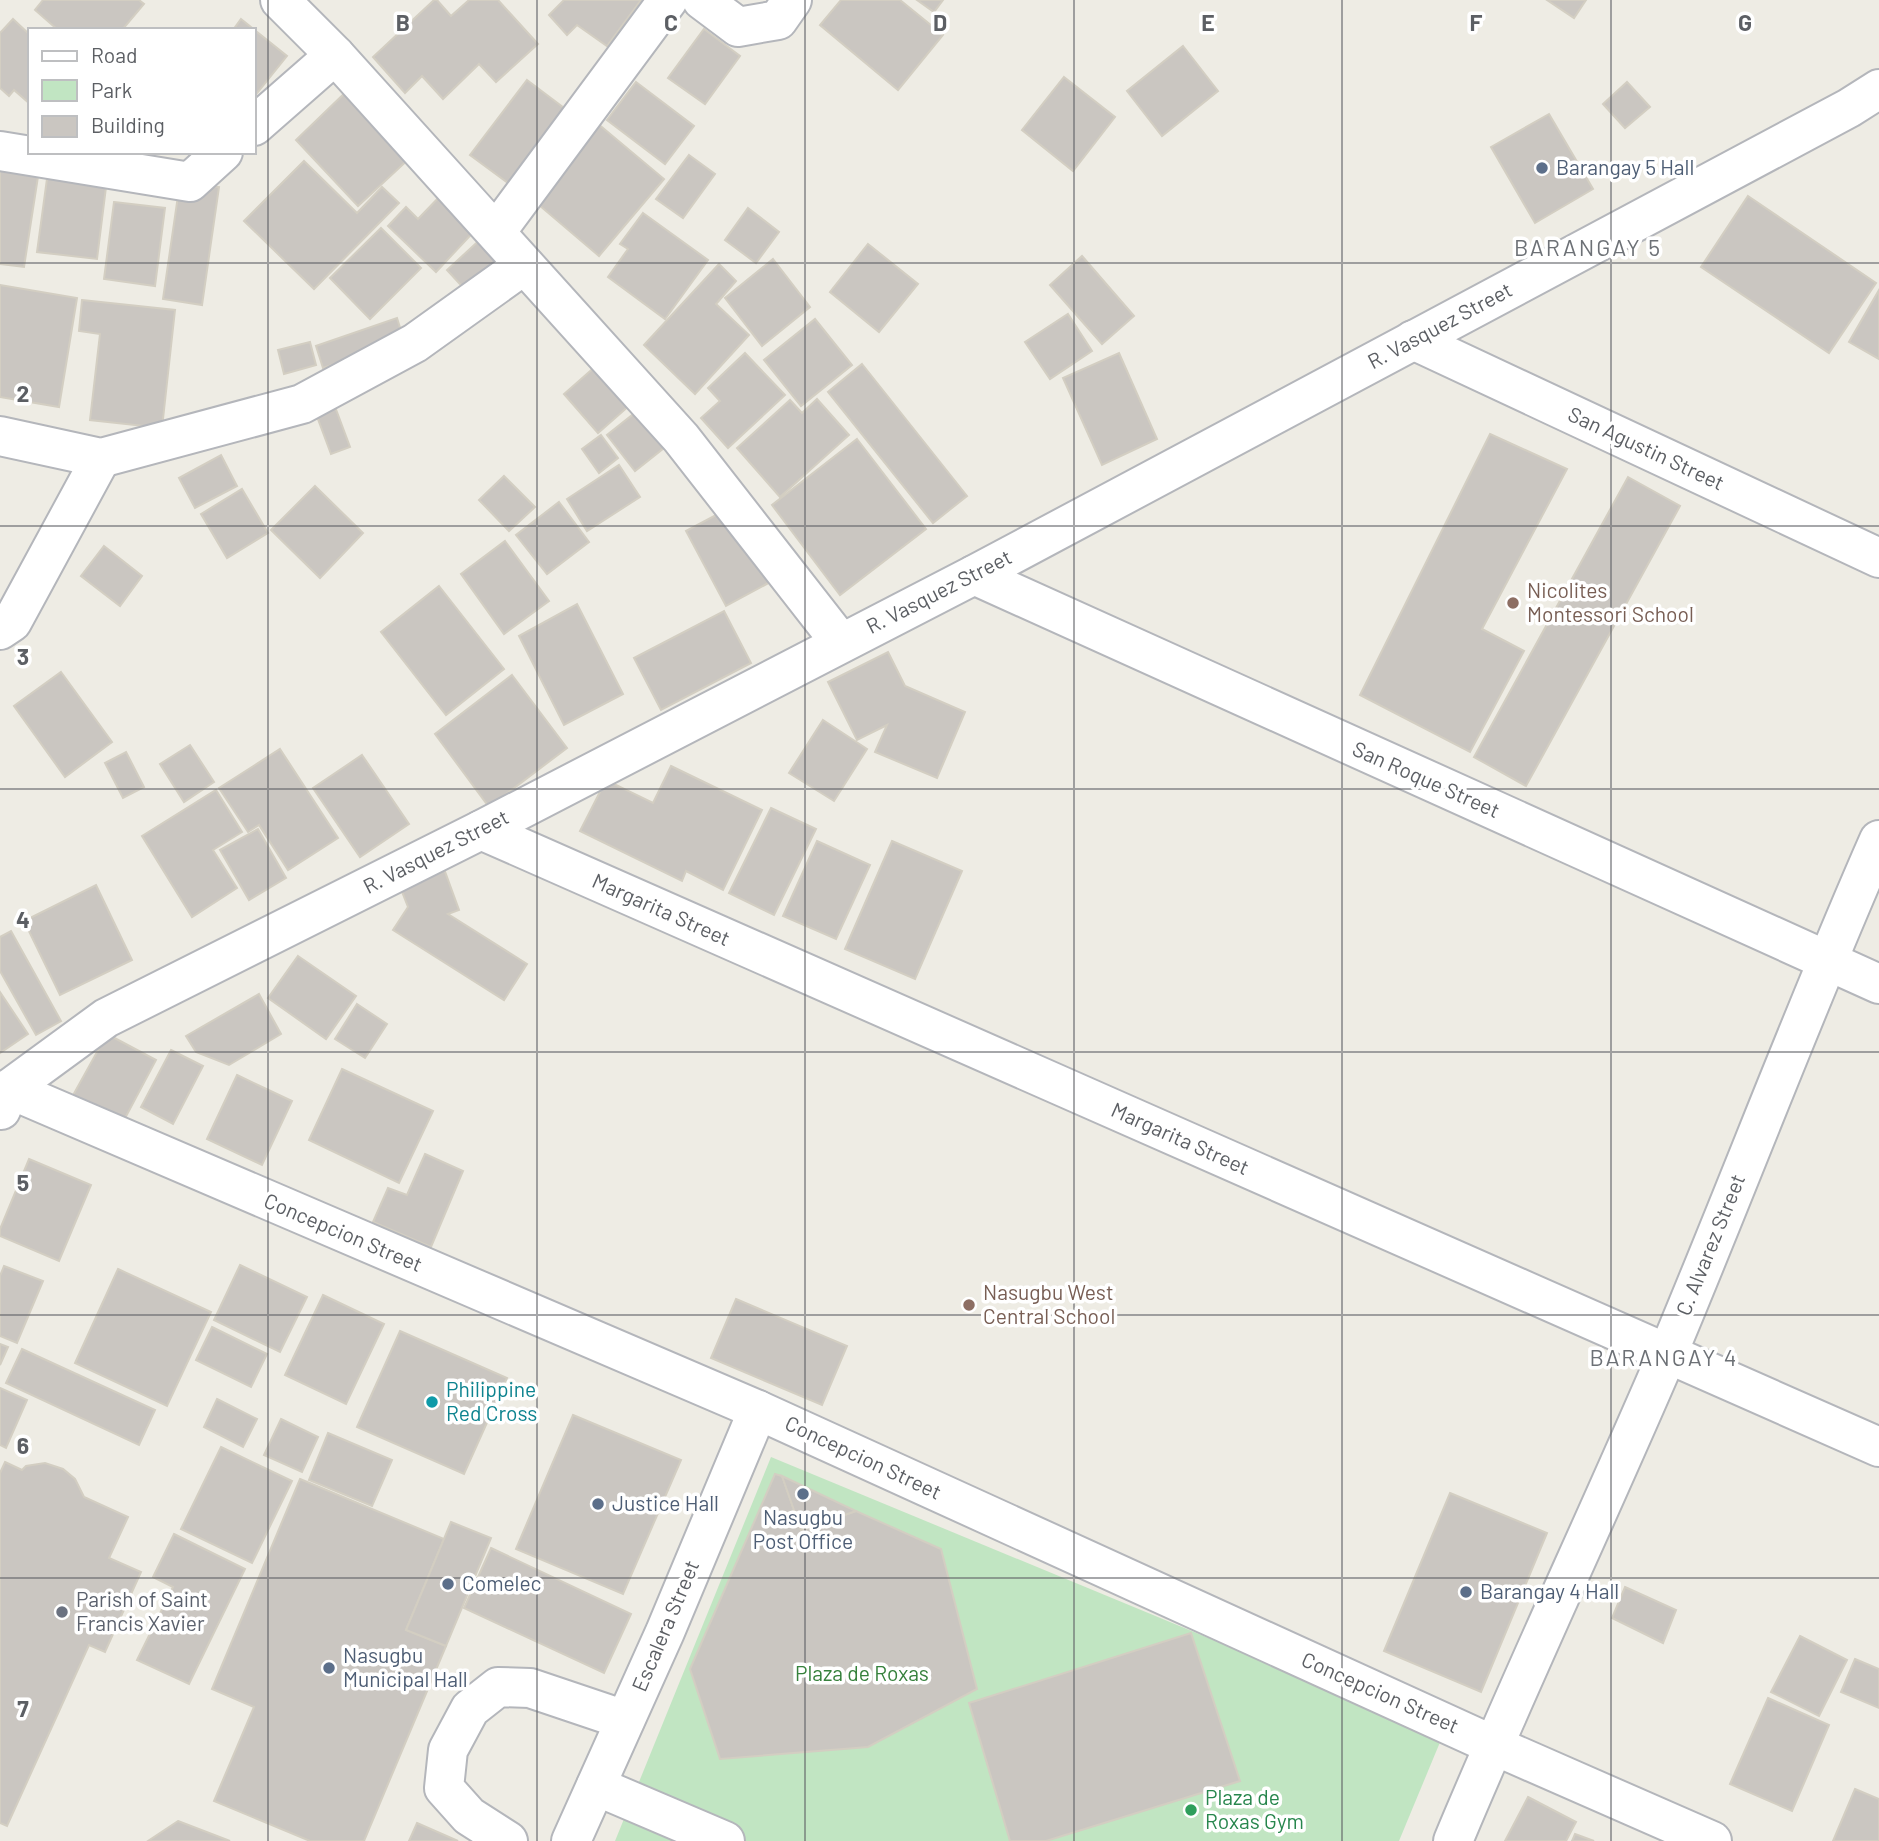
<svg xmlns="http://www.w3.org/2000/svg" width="1879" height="1841" font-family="Barlow,sans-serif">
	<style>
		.green { fill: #c1e5c2 }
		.building { fill: #cac6c1; stroke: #d3cec2; stroke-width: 2 }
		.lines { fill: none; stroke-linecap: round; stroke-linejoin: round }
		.minor-casing { stroke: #b4b6bb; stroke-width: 42 }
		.minor { stroke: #fff; stroke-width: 38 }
		.grid { fill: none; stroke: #5c5f64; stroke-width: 2; stroke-opacity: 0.55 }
		.service-dot { fill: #5c6f8a; stroke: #fff; stroke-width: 2.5 }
		.education-dot { fill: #8d6e63; stroke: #fff; stroke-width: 2.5 }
		.culture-dot { fill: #0f9aa8; stroke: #fff; stroke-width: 2.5 }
		.worship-dot { fill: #6b7280; stroke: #fff; stroke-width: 2.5 }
		.leisure-dot { fill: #2e9e5b; stroke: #fff; stroke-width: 2.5 }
		.labels { text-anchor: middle; stroke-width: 7; stroke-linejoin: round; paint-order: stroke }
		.service-label { font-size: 21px; fill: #4e5e75; stroke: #fff; text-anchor: start }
		.street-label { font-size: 21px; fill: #5c5f64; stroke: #fff }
		.education-label { font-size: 21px; fill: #785e54; stroke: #fff; text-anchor: start }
		.culture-label { font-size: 21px; fill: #0d838f; stroke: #fff; text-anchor: start }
		.worship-label { font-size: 21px; fill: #5b616d; stroke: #fff; text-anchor: start }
		.park-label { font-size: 21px; fill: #36813c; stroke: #fff }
		.leisure-label { font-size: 21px; fill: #27864d; stroke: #fff; text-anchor: start }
		.neighbourhood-label { font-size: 23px; letter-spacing: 2px; fill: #6d7176; stroke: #fff }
		.grid-label { font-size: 23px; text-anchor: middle; font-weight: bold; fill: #5c5f64; stroke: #fff; stroke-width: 7; stroke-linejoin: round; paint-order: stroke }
	</style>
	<rect width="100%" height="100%" fill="#eeece4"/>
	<path class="green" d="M771 1457 1443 1735 1399 1841H615Z"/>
	<g class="building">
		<path d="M43 0H139L144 4 122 30H58L35 10Z"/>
		<path d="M434 0H437L451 16 469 0H498L538 44 496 82 479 64 443 99 422 76 405 93 373 57Z"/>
		<path d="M564 0H641L607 46 577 25 567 35 549 15Z"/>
		<path d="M841 0H900L943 35 898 90 820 25Z"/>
		<path d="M917 0H943L934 12Z"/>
		<path d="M1547 0H1586L1574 18Z"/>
		<path d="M13 19 30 35V104L14 90 9 96 0 88V33Z"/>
		<path d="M241 19 287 56 254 97V30H233Z"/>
		<path d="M704 29 740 56 705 104 668 78Z"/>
		<path d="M1183 46 1218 91 1162 136 1127 91Z"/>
		<path d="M1064 77 1115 117 1073 171 1022 130Z"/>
		<path d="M527 80 576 117 520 192 470 155Z"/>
		<path d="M636 82 694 126 665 164 607 120Z"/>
		<path d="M1627 82 1650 107 1625 128 1603 104Z"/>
		<path d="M349 89 412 156 358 206 296 140Z"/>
		<path d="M1549 114 1593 189 1535 223 1491 147Z"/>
		<path d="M597 123 664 179 599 256 533 200Z"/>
		<path d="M689 155 715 174 683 218 656 199Z"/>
		<path d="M304 161 357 213 382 187 399 203 314 289 244 221Z"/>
		<path d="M0 164 39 170 24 267 0 264Z"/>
		<path d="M49 164 108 171 97 259 37 252Z"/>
		<path d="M180 182 219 187 202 305 163 299Z"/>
		<path d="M446 190 481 224 436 272 388 226 406 207 418 219Z"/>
		<path d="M1748 196 1876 283 1829 353 1701 267Z"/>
		<path d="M114 202 165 208 155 286 104 279Z"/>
		<path d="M748 208 779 232 756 263 725 240Z"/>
		<path d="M643 213 708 260 665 319 608 277 628 249 620 244Z"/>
		<path d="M381 228 421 268 370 319 330 278Z"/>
		<path d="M483 237 508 263 472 297 447 270Z"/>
		<path d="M868 244 918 284 879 332 830 292Z"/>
		<path d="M1082 256 1134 316 1102 344 1050 285Z"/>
		<path d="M773 259 810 307 762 346 725 298Z"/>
		<path d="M719 264 736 281 716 304 749 335 695 394 644 345Z"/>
		<path d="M0 285 77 298 59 407 0 397Z"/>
		<path d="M1879 290V359L1849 342Z"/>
		<path d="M82 300 175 310 162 428 90 420 100 334 79 331Z"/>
		<path d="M1068 314 1092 351 1050 379 1025 342Z"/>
		<path d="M397 318 404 340 323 368 316 346Z"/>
		<path d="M815 319 852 365 801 406 764 360Z"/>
		<path d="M310 342 316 365 284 374 278 350Z"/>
		<path d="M745 353 785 395 728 448 701 418 720 401 708 388Z"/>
		<path d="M1119 353 1157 439 1102 465 1063 378Z"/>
		<path d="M862 364 967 496 933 523 828 392Z"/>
		<path d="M596 366 630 405 598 433 564 394Z"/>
		<path d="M817 399 849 435 780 497 737 448 790 400 802 413Z"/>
		<path d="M334 404 350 447 331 454 315 411Z"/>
		<path d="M636 412 664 448 635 471 607 435Z"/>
		<path d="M1490 434 1567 469 1482 629 1524 651 1470 752 1360 695Z"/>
		<path d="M601 435 618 458 599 473 582 449Z"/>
		<path d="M857 439 926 529 840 595 772 505Z"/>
		<path d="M221 455 237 486 195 508 179 478Z"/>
		<path d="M619 465 640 497 587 531 567 499Z"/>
		<path d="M504 476 535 507 509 531 479 500Z"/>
		<path d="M1628 477 1680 506 1526 786 1474 757Z"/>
		<path d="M315 486 363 533 320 578 271 530Z"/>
		<path d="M242 489 268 533 227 558 201 514Z"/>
		<path d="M559 502 589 542 547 574 516 535Z"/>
		<path d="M733 506 774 580 726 606 686 531Z"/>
		<path d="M505 541 549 601 504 634 461 574Z"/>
		<path d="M104 546 142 576 120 606 81 576Z"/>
		<path d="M439 586 504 669 446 715 381 632Z"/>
		<path d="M577 604 623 694 564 725 519 636Z"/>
		<path d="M724 611 751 663 661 710 634 658Z"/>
		<path d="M888 652 905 686 965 712 937 778 875 752 887 725 857 740 828 682Z"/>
		<path d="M61 672 112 742 65 777 14 706Z"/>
		<path d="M512 675 567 748 489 807 435 734Z"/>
		<path d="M823 720 867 749 834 801 789 773Z"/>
		<path d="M190 745 214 782 184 802 160 764Z"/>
		<path d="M280 749 338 838 288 870 259 825 248 832 219 788Z"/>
		<path d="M126 752 144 787 123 798 105 763Z"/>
		<path d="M362 755 409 824 360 857 313 788Z"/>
		<path d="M671 766 762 810 723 890 686 871 682 881 580 831 606 780 653 803Z"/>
		<path d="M216 790 242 832 213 850 237 888 192 917 142 836Z"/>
		<path d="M771 808 816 829 774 915 729 893Z"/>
		<path d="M258 829 286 878 249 900 220 850Z"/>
		<path d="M817 841 870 865 836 939 783 916Z"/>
		<path d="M892 841 962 871 915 979 845 949Z"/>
		<path d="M443 866 459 910 448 914 527 964 504 1000 393 930 408 907 399 884Z"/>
		<path d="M96 885 132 960 60 995 24 921Z"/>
		<path d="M11 931 61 1021 36 1035 0 971V937Z"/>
		<path d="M298 956 356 996 326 1039 268 998Z"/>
		<path d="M0 992 28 1034 0 1053Z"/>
		<path d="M259 994 281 1034 229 1065 196 1052 186 1036Z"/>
		<path d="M357 1004 387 1024 365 1058 335 1039Z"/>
		<path d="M107 1034 156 1060 122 1124 72 1097Z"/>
		<path d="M171 1050 203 1066 173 1124 141 1107Z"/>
		<path d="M342 1069 433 1111 399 1183 309 1140Z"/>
		<path d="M237 1075 292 1101 262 1165 207 1139Z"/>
		<path d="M425 1154 463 1171 431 1247 373 1222 388 1188 407 1195Z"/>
		<path d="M29 1159 91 1185 59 1261 0 1236V1229Z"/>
		<path d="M240 1265 307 1297 280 1352 214 1320Z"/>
		<path d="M4 1266 43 1281 17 1343 0 1336V1276Z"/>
		<path d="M118 1269 211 1312 167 1406 75 1363Z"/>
		<path d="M323 1295 384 1324 346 1404 285 1375Z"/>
		<path d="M736 1299 847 1346 822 1405 711 1358Z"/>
		<path d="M212 1327 267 1354 251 1387 196 1360Z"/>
		<path d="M400 1331 507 1378 464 1474 357 1427Z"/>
		<path d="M0 1344 8 1347 0 1365Z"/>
		<path d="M22 1349 155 1410 139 1445 6 1383Z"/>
		<path d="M0 1388 27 1400 6 1448 0 1445Z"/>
		<path d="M217 1399 257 1419 243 1447 204 1427Z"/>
		<path d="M573 1415 681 1460 623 1594 516 1549Z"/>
		<path d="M281 1419 318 1437 302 1472 264 1455Z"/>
		<path d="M328 1433 392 1460 372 1506 309 1480Z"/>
		<path d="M221 1447 292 1481 252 1563 181 1529Z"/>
		<path d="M5 1462 22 1470 26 1466 45 1463 63 1469 75 1479 84 1497 128 1517 109 1558 141 1572 105 1652 89 1645 7 1826 0 1823V1473Z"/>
		<path d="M775 1474 782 1476 801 1530 856 1511 941 1549 977 1689 868 1747 720 1759 690 1669Z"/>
		<path d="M782 1476 856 1511 801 1530Z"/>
		<path d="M300 1479 444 1539 406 1630 446 1646 364 1841H310L214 1801 254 1707 212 1689Z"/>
		<path d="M1450 1493 1547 1533 1481 1692 1384 1651Z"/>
		<path d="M451 1522 491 1538 446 1646 406 1630Z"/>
		<path d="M174 1534 245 1569 189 1684 137 1660 173 1587 153 1577Z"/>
		<path d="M491 1548 631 1614 604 1673 464 1608Z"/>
		<path d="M1625 1587 1676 1610 1663 1643 1612 1618Z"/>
		<path d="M1191 1633 1240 1781 1046 1841H1010L969 1703Z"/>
		<path d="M1800 1636 1847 1660 1819 1716 1771 1692Z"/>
		<path d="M1855 1659 1879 1669V1708L1841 1692Z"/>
		<path d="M1768 1698 1829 1725 1792 1811 1730 1784Z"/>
		<path d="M1855 1789 1879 1799V1841H1833Z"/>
		<path d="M1528 1797 1576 1822 1566 1841H1505Z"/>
		<path d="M178 1821 230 1841H148Z"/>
		<path d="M417 1823 458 1841H409Z"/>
		<path d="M1575 1834 1594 1841H1572Z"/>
	</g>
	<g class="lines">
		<g class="minor-casing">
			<g id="minor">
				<path d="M280 0 335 55 681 438 841 643"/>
				<path d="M702 0 738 27 778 20 792 0"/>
				<path d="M254 126 335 55"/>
				<path d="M0 151 190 182 223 152"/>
				<path d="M496 232 668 0"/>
				<path d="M1413 340 1879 558"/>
				<path d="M0 436 101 458 302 404 415 343 524 265"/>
				<path d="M974 575 1879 984"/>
				<path d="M0 630 12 622 101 458"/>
				<path d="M481 830 1879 1447"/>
				<path d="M0 1091 9 1089 106 1018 481 830 974 575 1849 108 1879 89"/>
				<path d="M1 1110 9 1089 758 1410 1493 1745 1712 1841"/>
				<path d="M596 1786 725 1841"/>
				<path d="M508 1841 469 1816 444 1788 448 1750 470 1709 498 1687 530 1688 625 1720"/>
				<path d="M571 1841 665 1632 758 1410"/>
				<path d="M1453 1841C1521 1678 1597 1518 1667 1355 1739 1184 1804 1010 1879 840"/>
			</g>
		</g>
		<use href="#minor" class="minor"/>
	</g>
	<path class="grid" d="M268 0V1841M537 0V1841M805 0V1841M1074 0V1841M1342 0V1841M1611 0V1841M0 263H1879M0 526H1879M0 789H1879M0 1052H1879M0 1315H1879M0 1578H1879"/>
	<g class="service-dot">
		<circle cx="1542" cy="168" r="7"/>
		<circle cx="803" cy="1494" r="7"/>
		<circle cx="598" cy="1504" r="7"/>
		<circle cx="448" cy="1584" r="7"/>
		<circle cx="1466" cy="1592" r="7"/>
		<circle cx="329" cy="1668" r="7"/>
	</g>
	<g class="education-dot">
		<circle cx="1513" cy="603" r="7"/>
		<circle cx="969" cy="1305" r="7"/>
	</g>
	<circle class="culture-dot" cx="432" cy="1402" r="7"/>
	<circle class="worship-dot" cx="62" cy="1612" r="7"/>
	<circle class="leisure-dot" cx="1191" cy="1810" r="7"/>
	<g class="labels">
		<g class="service-label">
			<text x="1556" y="175">Barangay 5 Hall</text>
			<text x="612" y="1511">Justice Hall</text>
			<text x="803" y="1525" text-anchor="middle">Nasugbu<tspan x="803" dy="24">Post Office</tspan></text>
			<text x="462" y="1591">Comelec</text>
			<text x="1480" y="1599">Barangay 4 Hall</text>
			<text x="343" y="1663">Nasugbu<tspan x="343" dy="24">Municipal Hall</tspan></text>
		</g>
		<g class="street-label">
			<text transform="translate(1440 326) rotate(-28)" y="7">R. Vasquez Street</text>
			<text transform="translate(1646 449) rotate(25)" y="7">San Agustin Street</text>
			<text transform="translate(939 592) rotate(-27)" y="7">R. Vasquez Street</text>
			<text transform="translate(1426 780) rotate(24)" y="7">San Roque Street</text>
			<text transform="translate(436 852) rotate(-27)" y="7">R. Vasquez Street</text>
			<text transform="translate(661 910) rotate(24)" y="7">Margarita Street</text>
			<text transform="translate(1180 1139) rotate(24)" y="7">Margarita Street</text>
			<text transform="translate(343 1233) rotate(23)" y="7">Concepcion Street</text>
			<text transform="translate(1711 1245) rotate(-68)" y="7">C. Alvarez Street</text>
			<text transform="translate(863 1458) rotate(25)" y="7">Concepcion Street</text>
			<text transform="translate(666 1626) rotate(-67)" y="7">Escalera Street</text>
			<text transform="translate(1380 1693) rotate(24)" y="7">Concepcion Street</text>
		</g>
		<g class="education-label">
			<text x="1527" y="598">Nicolites<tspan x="1527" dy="24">Montessori School</tspan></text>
			<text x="983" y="1300">Nasugbu West<tspan x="983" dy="24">Central School</tspan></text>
		</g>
		<g class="culture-label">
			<text x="446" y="1397">Philippine<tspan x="446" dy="24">Red Cross</tspan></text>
		</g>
		<g class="worship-label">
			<text x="76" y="1607">Parish of Saint<tspan x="76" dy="24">Francis Xavier</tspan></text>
		</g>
		<g class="park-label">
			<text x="862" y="1681">Plaza de Roxas</text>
		</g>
		<g class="leisure-label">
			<text x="1205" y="1805">Plaza de<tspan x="1205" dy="24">Roxas Gym</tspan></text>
		</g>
		<g class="neighbourhood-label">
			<text x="1588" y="256">BARANGAY 5</text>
			<text x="1664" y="1366">BARANGAY 4</text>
		</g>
	</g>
	<g class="grid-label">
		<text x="403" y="31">B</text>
		<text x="671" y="31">C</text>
		<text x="940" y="31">D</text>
		<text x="1208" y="31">E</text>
		<text x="1476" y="31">F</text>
		<text x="1745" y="31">G</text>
		<text x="23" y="402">2</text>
		<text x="23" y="665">3</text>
		<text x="23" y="928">4</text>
		<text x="23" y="1191">5</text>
		<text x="23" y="1454">6</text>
		<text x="23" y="1717">7</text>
	</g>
	<rect x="28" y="28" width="228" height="126" fill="#ffffff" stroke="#bebfc1" stroke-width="2"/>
	<rect x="42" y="51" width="35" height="10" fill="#ffffff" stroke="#bebfc1" stroke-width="2"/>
	<text x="91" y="63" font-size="21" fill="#5c5f64">Road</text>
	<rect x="42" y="80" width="35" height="21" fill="#c1e5c2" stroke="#bebfc1" stroke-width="2"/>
	<text x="91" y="98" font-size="21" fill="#5c5f64">Park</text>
	<rect x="42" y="116" width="35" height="21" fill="#cac6c1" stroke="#bebfc1" stroke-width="2"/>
	<text x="91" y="133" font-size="21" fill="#5c5f64">Building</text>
</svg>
